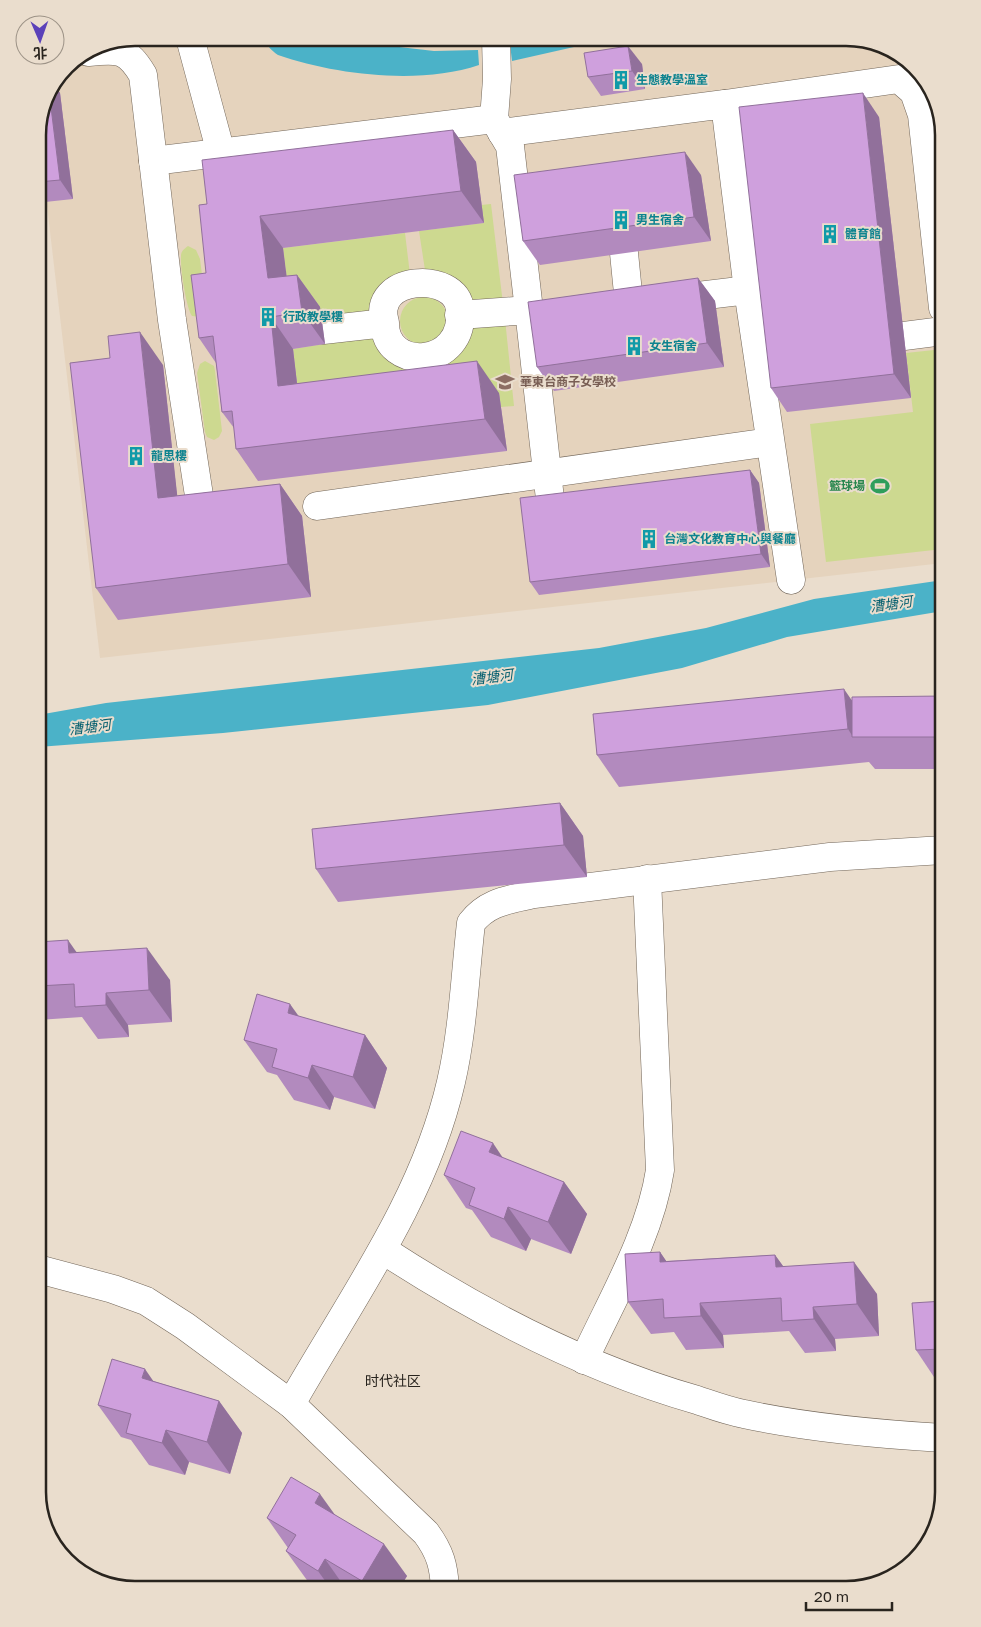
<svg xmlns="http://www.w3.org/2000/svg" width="981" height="1627" font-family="'Golos Text','Noto Sans SC',sans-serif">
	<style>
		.built { fill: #e5d3bd }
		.grass { fill: #cdd990 }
		.water { fill: #4bb2c8 }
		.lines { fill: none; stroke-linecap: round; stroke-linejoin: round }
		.minor-casing { stroke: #73675a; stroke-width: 29 }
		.minor { stroke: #fff; stroke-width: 28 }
		.wall { fill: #b28abe }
		.shaded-wall { fill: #91709b }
		.building { fill: #cfa0dd; stroke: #91709b }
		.labels { text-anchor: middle; stroke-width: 4; stroke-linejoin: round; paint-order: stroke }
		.culture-label { font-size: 12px; font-weight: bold; fill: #0d838f; stroke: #eaddcd; text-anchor: start }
		.education-label { font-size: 12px; font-weight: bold; fill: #785e54; stroke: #eaddcd; text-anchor: start }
		.leisure-label { font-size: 12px; font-weight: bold; fill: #27864d; stroke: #eaddcd; text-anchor: end }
		.water-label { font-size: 14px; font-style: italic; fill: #055f6f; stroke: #eaddcd }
		.neighbourhood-label { font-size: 14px; fill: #29241e; stroke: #eaddcd }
		.rim { fill: none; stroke: #29241e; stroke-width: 2.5 }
	</style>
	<rect width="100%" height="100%" fill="#eaddcd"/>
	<path class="built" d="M135 38H853L900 54 934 92 943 135V563L100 658 38 129 45 97 66 66 98 45Z"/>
	<g class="grass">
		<path d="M491 204 503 304 460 308 427 283 419 231 483 223 481 205Z"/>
		<path d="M405 233 411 283 384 307 322 324 291 310 283 248Z"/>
		<path d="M188 246 196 250 200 259 206 307 201 317 192 316C186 307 180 267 181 256 181 251 184 249 188 246Z"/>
		<circle cx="424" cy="321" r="24"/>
		<path d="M505 319 514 406 501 407 499 394 439 401 440 353 458 331Z"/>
		<path d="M385 330 401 353 425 402 301 418 293 349 324 344V337Z"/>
		<path d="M943 349V549L826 562 810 424 913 412 906 353Z"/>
		<path d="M205 361 214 366 215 371 222 431 219 437 214 440 207 437 205 432 197 373 200 364Z"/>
	</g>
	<g class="water">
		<path d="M267 38H353L382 45 434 51 478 50 479 65C420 85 336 75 278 55 271 50 266 46 267 38Z"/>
		<path d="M532 38H637L574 47 512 61 510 44Z"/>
		<path d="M943 580V611L787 637 682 668 488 705 223 733 38 747V715L106 703 599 648 706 628 814 599Z"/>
	</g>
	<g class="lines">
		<g class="minor-casing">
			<g id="minor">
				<path d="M190 38 221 153"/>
				<path d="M496 38 497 79 494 119 510 146 529 310"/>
				<path d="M88 52C118 49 127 48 143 75L172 320 204 528"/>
				<path d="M725 104 899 79 914 92 922 115 943 308"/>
				<path d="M502 133 725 104 748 290"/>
				<path d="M153 161 494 119"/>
				<path d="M624 253 630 313"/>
				<path d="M673 299 748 290 791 580"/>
				<path d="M459 315 529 310 551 508"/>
				<path d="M323 330 385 323C384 372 466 369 460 309 456 270 370 275 385 323"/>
				<path d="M904 336 943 331"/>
				<path d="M317 506 770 442"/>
				<path d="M383 1250C480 1313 585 1368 697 1400 712 1405 728 1411 744 1414 809 1428 877 1434 943 1438"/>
				<path d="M38 1269 113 1289 146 1301 185 1326 291 1404 426 1533C440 1552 444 1566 445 1589"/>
				<path d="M584 1360C612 1299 650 1236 660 1170L647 879"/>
				<path d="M291 1404C350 1300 424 1200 451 1082 463 1030 465 976 471 923 488 901 509 900 534 894L830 857 943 850"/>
			</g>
		</g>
		<use href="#minor" class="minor"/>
	</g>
	<g class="wall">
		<path d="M642 64 645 89 601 96 588 77Z"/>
		<path d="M54 84 60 93 73 199 45 202 38 191V129L45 97Z"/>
		<path d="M879 117 911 398 787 412 771 388Z"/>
		<path d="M453 130 476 162 484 223 283 248 286 276 297 275 320 307 325 344 293 349 297 383 499 393 507 451 258 481 236 449 234 428 222 412 216 363 199 338 206 273 207 204Z"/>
		<path d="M701 175 711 241 540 265 523 241Z"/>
		<path d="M698 278 715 301 724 367 554 391 537 367Z"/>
		<path d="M163 365 177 496 280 484 302 516 311 597 118 620 96 588Z"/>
		<path d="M750 470 759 483 770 567 539 595 530 582Z"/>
		<path d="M944 696V769H875L869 762 619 787 597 755 852 700Z"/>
		<path d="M560 803 583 836 587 877 338 902 316 869Z"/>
		<path d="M38 942 77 952 170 980 172 1022 128 1025 129 1037 98 1039 82 1017 38 1020Z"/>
		<path d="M299 1017 365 1035 387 1068 375 1109 334 1097 330 1110 294 1100 277 1075 267 1072 244 1040Z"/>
		<path d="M503 1158 564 1182 587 1214 571 1254 531 1239 526 1251 491 1237 472 1210 466 1208 444 1175Z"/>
		<path d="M660 1252 666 1261 775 1255 783 1266 877 1294 879 1336 835 1339 836 1351 805 1353 789 1331 723 1335 724 1348 686 1350 674 1332 651 1334 628 1302Z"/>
		<path d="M944 1301V1382L938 1383 916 1350Z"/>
		<path d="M153 1381 219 1401 242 1433 230 1474 189 1462 185 1475 149 1465 131 1440 121 1437 98 1405Z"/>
		<path d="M334 1514 407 1576 399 1589H319L309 1583 286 1551 288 1548 267 1518Z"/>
	</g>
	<g class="shaded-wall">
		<path d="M628 46 642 64 645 89 632 71Z"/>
		<path d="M54 84 60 93 73 199 60 180 49 91Z"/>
		<path d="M863 93 879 117 911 398 894 374Z"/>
		<path d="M453 130 476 162 484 223 461 191Z"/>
		<path d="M685 152 701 175 711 241 694 217Z"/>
		<path d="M260 216 283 248 291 310 268 278Z"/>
		<path d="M297 275 320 307 325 344 302 312Z"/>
		<path d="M698 278 715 301 724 367 707 343Z"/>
		<path d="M271 317 293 349 301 418 278 386Z"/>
		<path d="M140 332 163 365 181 530 158 498Z"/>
		<path d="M477 361 499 393 507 451 485 419Z"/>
		<path d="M750 470 759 483 770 567 761 554Z"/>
		<path d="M280 484 302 516 311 597 288 564Z"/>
		<path d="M844 689 866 721 853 737 848 729Z"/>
		<path d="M560 803 583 836 587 877 564 845Z"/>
		<path d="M68 940 91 973 69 953Z"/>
		<path d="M147 948 170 980 172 1022 149 990Z"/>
		<path d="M106 993 128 1025 129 1037 106 1005Z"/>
		<path d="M290 1004 313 1036 288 1013Z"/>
		<path d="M365 1035 387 1068 375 1109 353 1077Z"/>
		<path d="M312 1065 334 1097 330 1110 308 1078Z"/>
		<path d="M493 1143 515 1176 489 1152Z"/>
		<path d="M564 1182 587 1214 571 1254 548 1222Z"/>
		<path d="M508 1207 531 1239 526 1251 504 1219Z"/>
		<path d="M660 1252 682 1284 660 1262Z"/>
		<path d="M775 1255 798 1287 776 1267Z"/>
		<path d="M854 1262 877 1294 879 1336 857 1304Z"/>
		<path d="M700 1303 723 1335 724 1348 701 1316Z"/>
		<path d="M813 1307 835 1339 836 1351 814 1319Z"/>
		<path d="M38 1322 45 1333 38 1361Z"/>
		<path d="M145 1369 167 1401 142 1378Z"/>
		<path d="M219 1401 242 1433 230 1474 207 1442Z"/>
		<path d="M166 1430 189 1462 185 1475 162 1443Z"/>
		<path d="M320 1494 343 1526 315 1503Z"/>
		<path d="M384 1544 407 1576 399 1589H367L362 1581Z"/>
		<path d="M325 1559 346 1589H331L318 1571Z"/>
	</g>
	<g class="building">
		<path d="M628 46 632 71 588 77 584 53Z"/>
		<path d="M49 91 60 180 38 182V129L45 97Z"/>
		<path d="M863 93 894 374 771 388 739 107Z"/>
		<path d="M453 130 461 191 260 216 268 278 297 275 302 312 271 317 278 386 477 361 485 419 236 449 232 411 222 412 213 336 199 338 191 275 206 273 199 205 207 204 202 160Z"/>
		<path d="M685 152 694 217 523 241 514 175Z"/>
		<path d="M698 278 707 343 537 367 528 302Z"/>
		<path d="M140 332 158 498 280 484 288 564 96 588 70 363 110 358 108 336Z"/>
		<path d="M750 470 761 554 530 582 520 498Z"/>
		<path d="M844 689 848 729 597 755 593 714Z"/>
		<path d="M944 696V737H852V697Z"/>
		<path d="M560 803 564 845 316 869 312 829Z"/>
		<path d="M68 940 69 953 147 948 149 990 106 993V1005L75 1007 74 984 38 986V942Z"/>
		<path d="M257 994 290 1004 288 1013 365 1035 353 1077 312 1065 308 1078 272 1067 277 1049 244 1040Z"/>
		<path d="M461 1131 493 1143 489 1152 564 1182 548 1222 508 1207 504 1219 469 1205 475 1188 444 1175Z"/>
		<path d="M660 1252V1262L775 1255 776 1267 854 1262 857 1304 813 1307 814 1319 782 1321 781 1298 700 1303 701 1316 664 1318 663 1299 628 1302 625 1254Z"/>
		<path d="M944 1301V1349L916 1350 912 1303Z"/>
		<path d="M112 1359 145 1369 142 1378 219 1401 207 1442 166 1430 162 1443 126 1433 131 1414 98 1405Z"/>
		<path d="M291 1477 320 1494 315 1503 384 1544 362 1581 325 1559 318 1571 286 1551 296 1535 267 1518Z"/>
	</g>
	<defs>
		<g id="building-bare" transform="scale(1.5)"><path d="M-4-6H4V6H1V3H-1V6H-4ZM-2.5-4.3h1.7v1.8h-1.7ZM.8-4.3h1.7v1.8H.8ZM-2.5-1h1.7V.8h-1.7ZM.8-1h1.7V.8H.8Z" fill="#0f9aa8" stroke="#eaddcd" stroke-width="2.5" paint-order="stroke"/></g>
		<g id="school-bare" transform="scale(1.5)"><path d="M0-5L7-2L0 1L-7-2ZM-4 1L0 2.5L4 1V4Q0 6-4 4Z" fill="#8d6e63" stroke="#eaddcd" stroke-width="2.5" paint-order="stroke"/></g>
		<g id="stadium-bare" transform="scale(1.5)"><path d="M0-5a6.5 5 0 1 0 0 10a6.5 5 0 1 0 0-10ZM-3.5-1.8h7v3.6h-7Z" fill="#2e9e5b" stroke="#eaddcd" stroke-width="2.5" paint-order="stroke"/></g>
	</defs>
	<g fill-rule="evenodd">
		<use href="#building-bare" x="621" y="80"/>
		<use href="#building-bare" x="621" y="220"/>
		<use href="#building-bare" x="830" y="234"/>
		<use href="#building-bare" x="268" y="317"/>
		<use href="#building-bare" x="634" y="346"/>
		<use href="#school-bare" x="505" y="382"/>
		<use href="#building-bare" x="136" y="456"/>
		<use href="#stadium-bare" x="880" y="486"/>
		<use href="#building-bare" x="649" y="539"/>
	</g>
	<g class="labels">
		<g class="culture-label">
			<text x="636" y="84">生態教學溫室</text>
			<text x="636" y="224">男生宿舍</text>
			<text x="845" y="238">體育館</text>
			<text x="283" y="321">行政教學樓</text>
			<text x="649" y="350">女生宿舍</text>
			<text x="151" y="460">龍思樓</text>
			<text x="664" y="543">台灣文化教育中心與餐廳</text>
		</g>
		<g class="education-label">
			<text x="520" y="386">華東台商子女學校</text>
		</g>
		<g class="leisure-label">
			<text x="865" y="490">籃球場</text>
		</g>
		<g class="water-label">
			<text transform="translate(891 604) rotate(-8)" y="5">漕塘河</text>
			<text transform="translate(492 677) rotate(-7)" y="5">漕塘河</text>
			<text transform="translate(90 727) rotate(-7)" y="5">漕塘河</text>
		</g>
		<g class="neighbourhood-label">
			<text x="393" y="1386">时代社区</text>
		</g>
	</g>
	<path d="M0 0H981V1627H0ZM135 46H846A89 89 0 0 1 935 135V1492A89 89 0 0 1 846 1581H135A89 89 0 0 1 46 1492V135A89 89 0 0 1 135 46Z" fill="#eaddcd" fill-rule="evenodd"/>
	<path class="rim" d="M135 46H846A89 89 0 0 1 935 135V1492A89 89 0 0 1 846 1581H135A89 89 0 0 1 46 1492V135A89 89 0 0 1 135 46Z"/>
	<g transform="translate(40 40) rotate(178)"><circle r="24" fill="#eaddcd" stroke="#9d9387"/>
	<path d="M0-4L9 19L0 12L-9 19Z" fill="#5b41b9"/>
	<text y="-8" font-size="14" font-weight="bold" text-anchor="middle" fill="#29241e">北</text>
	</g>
	<path d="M806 1602v8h86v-8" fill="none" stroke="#29241e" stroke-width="2.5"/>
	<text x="814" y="1602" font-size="15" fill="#29241e" stroke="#eaddcd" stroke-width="4" paint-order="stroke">20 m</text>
</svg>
